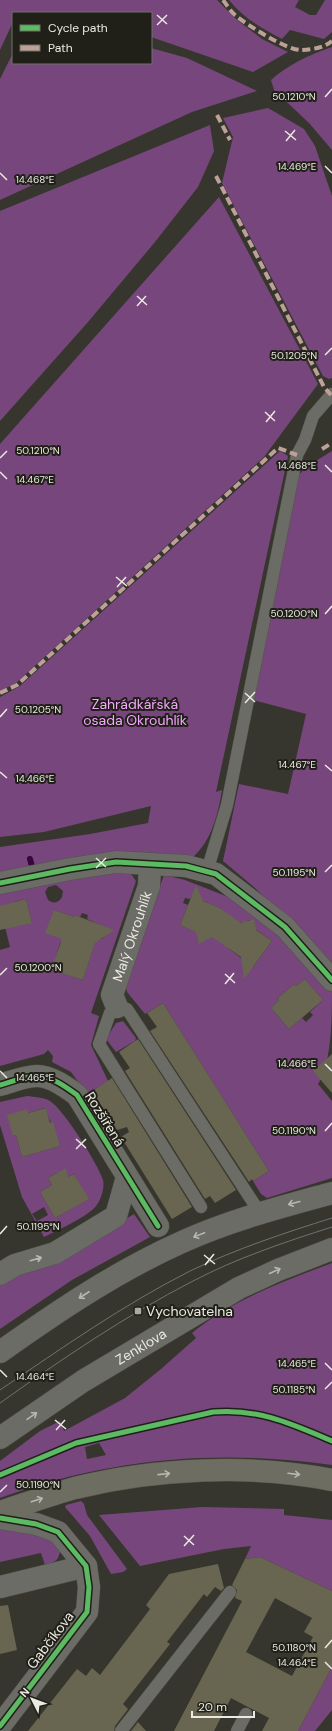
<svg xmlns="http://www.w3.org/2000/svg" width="332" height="1731" font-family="'DM Sans',sans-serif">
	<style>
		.green { fill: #77467c; fill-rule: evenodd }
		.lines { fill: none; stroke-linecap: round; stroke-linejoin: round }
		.stream { stroke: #3b053f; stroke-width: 6 }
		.building { fill: #686650; fill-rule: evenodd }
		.lane-casing { stroke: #53534b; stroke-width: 13 }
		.street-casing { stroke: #53534b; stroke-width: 23 }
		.secondary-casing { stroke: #53534b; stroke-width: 23 }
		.primary-casing { stroke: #53534b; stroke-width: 23 }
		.lane { stroke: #6c6c66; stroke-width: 12 }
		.street { stroke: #6c6c66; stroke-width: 22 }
		.secondary { stroke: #6c6c66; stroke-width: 22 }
		.primary { stroke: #6d6d62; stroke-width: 22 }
		.tram { stroke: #72726c; stroke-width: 1 }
		.quiet { stroke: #bda197; stroke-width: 4; stroke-dasharray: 8 4; stroke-linecap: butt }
		.cycleway-casing { stroke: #202019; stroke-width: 8 }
		.cycleway { stroke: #5cba63; stroke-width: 5 }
		.oneway { stroke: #b8b8b0 }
		.oneway2 { stroke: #b8b8ae }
		.ticks { fill: none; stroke: #eaeae1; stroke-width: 1.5 }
		.poi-dot { fill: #ababa2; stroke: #202019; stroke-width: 1.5 }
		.labels { text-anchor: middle; stroke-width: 4; stroke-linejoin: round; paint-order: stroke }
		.park-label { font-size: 14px; fill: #f6a5ff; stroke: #202019 }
		.street-label { font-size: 14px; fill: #eaeae1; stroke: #202019 }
		.poi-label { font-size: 14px; fill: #eaeae1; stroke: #202019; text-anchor: start }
		.ticks-label { font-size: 10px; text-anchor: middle; fill: #eaeae1; stroke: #202019; stroke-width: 4; stroke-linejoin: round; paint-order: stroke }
	</style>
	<rect width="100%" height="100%" fill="#36362e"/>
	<g class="green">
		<path d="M0 0H217L236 19 262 39 288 52 253 72 151 37V13H13V22L0 50Z"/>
		<path d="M229 0H299L295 7 310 15H316L325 0H332V32L324 39 290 30 282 39C263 29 243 18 229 0Z"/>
		<path d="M332 47V150L309 123 274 90 271 80C289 64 309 55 332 47Z"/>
		<path d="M151 48 187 58 257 91 192 112 0 200V79L13 53V63H151Z"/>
		<path d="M268 108 304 129 315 146 332 196V378L329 379 323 376 222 183 233 137 223 118Z"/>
		<path d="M210 125 214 151 198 187 155 242 88 322 0 421V211Z"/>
		<path d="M219 197 318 384 264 457 16 683 0 691V444Z"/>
		<path d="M280 451 288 456 216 792 222 790C218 814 212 840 193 857H186L174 854H121L0 875V847L90 834 148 823 151 806 44 832 0 837V697L20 686Z"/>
		<path d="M332 451V968L255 888 223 861 239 784 288 794 306 714 253 700 297 477 306 467Z"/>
		<path d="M96 871H129L136 881 91 1013 99 1016 91 1045 108 1081 87 1094 71 1072 52 1062 53 1056 48 1050 44 1054 0 1066V950L10 947 4 923 0 924V890ZM56 885 63 891 62 897C59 903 53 904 48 900L45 892 48 887ZM26 899 32 923 14 902ZM54 910 75 917V915L80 917 82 913 88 915 87 919 104 927 106 934 102 939H96L83 980 52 970 60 943 67 941Z"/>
		<path d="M164 875 185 880 236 900 264 917 332 988C332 1015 332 1064 318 1084L332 1101V1178L267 1198 261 1194 253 1181 269 1171 163 1003 145 1014 127 992 125 984ZM198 893 201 897V900L220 908 208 939 203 941 197 937V932L180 925 188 905 183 903 185 898 190 899 193 894ZM250 920 255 923V929L272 941 253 967 228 948 240 922 244 925 247 921ZM305 979 323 1000 310 1012 313 1015 306 1022 302 1018 289 1029 271 1008 279 1000 278 998 294 984 296 986Z"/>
		<path d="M123 1021 136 1038 135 1041 116 1052 106 1039 116 1023Z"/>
		<path d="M27 1096C34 1097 44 1097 50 1101 64 1110 98 1164 103 1180 105 1187 101 1200 96 1206 90 1215 55 1232 44 1237L22 1197 0 1125V1102ZM45 1108 60 1146 22 1157 16 1135 13 1136 28 1113ZM57 1173 62 1180 74 1174 88 1199 55 1218 40 1192 52 1185 48 1178ZM44 1207 48 1215 37 1221 32 1214Z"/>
		<path d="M134 1214 150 1237 72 1280 0 1329V1281L15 1272 47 1267Z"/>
		<path d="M332 1263V1465C218 1449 109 1458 0 1498V1461L40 1431 60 1421 64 1431 125 1398 161 1369 196 1338 192 1333C232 1300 284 1281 332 1263ZM99 1443 106 1455 87 1459 85 1447Z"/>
		<path d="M81 1501 84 1504 87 1515 127 1569 123 1572 111 1574 90 1536 65 1507 66 1505Z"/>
		<path d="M202 1507 284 1509V1515L332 1520V1591L260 1557 245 1559 251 1546 224 1549 140 1566 99 1515Z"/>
		<path d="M0 1529 41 1531 60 1550C59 1561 55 1562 45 1565L41 1553 0 1562Z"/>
		<path d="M332 1667V1710L315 1731H298Z"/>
	</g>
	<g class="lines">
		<path class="stream" d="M30 859 33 870 36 869"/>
	</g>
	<g class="building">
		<path d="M196 885 203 901 218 907 241 923 254 919 256 930 272 941 244 979 241 957 212 937 199 944 196 932 180 925Z"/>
		<path d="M26 899 32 923 0 930V906Z"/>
		<path d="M54 910 75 917V915L80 917 114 930 95 943 83 980 51 970 62 939 45 933Z"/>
		<path d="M305 979 323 1000 289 1029 271 1008 279 1000 278 998 294 984 296 986Z"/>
		<path d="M163 1003 269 1171 253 1181 252 1179 249 1182 150 1031 157 1027 147 1013Z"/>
		<path d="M138 1039 236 1190 215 1203 210 1196 205 1199 125 1071 130 1068 119 1052Z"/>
		<path d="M332 1054V1093L313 1071Z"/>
		<path d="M112 1078 192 1207 172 1219 121 1137 129 1132 127 1127 117 1130 92 1091Z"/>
		<path d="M46 1108 50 1123 53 1122 60 1146 22 1157 16 1135 13 1136 7 1115 27 1109 28 1113Z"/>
		<path d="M66 1168 68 1177 74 1174 89 1199 55 1218 40 1192 52 1185 48 1178Z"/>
		<path d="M260 1557 332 1591V1667L298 1731H262L269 1718 231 1698 214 1731H174L242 1601 235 1598 237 1590 232 1585 245 1559ZM275 1598 312 1618 304 1632 313 1637 292 1676 246 1652Z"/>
		<path d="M218 1564 224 1588 221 1591 215 1587 207 1597 204 1594 167 1642 170 1644 123 1704 128 1709 115 1726 114 1731H28L77 1669 86 1676 92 1668 100 1675 141 1621 150 1609 146 1605 169 1574Z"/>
		<path d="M8 1605 17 1650 0 1654V1606Z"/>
		<path d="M138 1722 146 1731H131Z"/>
	</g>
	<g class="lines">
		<g class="lane-casing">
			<g id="lane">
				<path d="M207 871 227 805 297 455 305 440 313 416 332 394"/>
				<path d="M201 1207 99 1044 110 1013 117 1007 127 1009 260 1213"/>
				<path d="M121 1731 230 1592"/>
				<path d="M237 1731 246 1714"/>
			</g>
		</g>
		<g class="street-casing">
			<g id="street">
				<path d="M0 883 70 869 116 862 186 866 216 874 285 927 332 980"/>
				<path id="s1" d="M117 1007 112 995 149 886 150 864"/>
				<path d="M0 1085C11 1082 25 1076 37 1076 51 1076 66 1087 77 1095L158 1226"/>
				<path d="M0 1274 15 1265 55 1253 116 1216 127 1177"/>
				<path d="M0 1518 36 1524 58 1532 86 1566 89 1587 87 1612 0 1726"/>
				<path d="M0 1587 86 1566"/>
			</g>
		</g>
		<g class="secondary-casing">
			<g id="secondary">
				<path d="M0 1352C58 1311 117 1271 182 1242 230 1220 281 1207 332 1193"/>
				<path id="s2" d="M0 1438 83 1381 239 1288 278 1270 332 1249"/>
			</g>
		</g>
		<g class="primary-casing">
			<path id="primary" d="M0 1512C25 1504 50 1495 75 1488 156 1468 251 1464 332 1480"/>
		</g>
		<use href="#lane" class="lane"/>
		<use href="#street" class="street"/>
		<use href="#secondary" class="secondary"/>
		<use href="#primary" class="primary"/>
		<g class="tram">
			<path d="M0 1390C62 1348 123 1305 190 1271 236 1249 284 1233 332 1218"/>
			<path d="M0 1403C62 1359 125 1316 193 1281 237 1258 285 1242 332 1227"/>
		</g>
		<g class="quiet">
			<path d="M223 0C227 5 230 11 235 15 247 25 285 49 300 50 310 50 324 48 332 41"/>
			<path d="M217 115 230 140"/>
			<path d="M216 176 324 387 331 395"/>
			<path d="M322 449 332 443"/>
			<path d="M0 693 17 685 278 448 297 455"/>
		</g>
		<g class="cycleway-casing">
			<g id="cycleway">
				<path d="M0 883 70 869 116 862 186 866 216 874 285 927 332 980"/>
				<path d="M0 1085C11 1082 25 1076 37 1076 51 1076 66 1087 77 1095L158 1226"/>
				<path d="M0 1475 76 1443 213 1412C258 1408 292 1424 332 1441"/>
				<path d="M0 1518 36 1524 58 1532 86 1566 89 1587 87 1612 0 1726"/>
			</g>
		</g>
		<use href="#cycleway" class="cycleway"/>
	</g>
	<defs><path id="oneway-shaft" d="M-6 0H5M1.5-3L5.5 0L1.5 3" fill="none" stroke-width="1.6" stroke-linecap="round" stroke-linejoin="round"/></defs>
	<g class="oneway">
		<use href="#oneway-shaft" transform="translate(294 1203) rotate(165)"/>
		<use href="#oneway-shaft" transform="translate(199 1235) rotate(158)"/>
		<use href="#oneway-shaft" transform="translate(36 1259) rotate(-16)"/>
		<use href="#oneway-shaft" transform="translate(275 1271) rotate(-25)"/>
		<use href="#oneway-shaft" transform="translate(84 1295) rotate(147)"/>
		<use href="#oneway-shaft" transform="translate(32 1416) rotate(-35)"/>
	</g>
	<g class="oneway2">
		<use href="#oneway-shaft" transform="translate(164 1474) rotate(-6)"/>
		<use href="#oneway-shaft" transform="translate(294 1474) rotate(7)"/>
		<use href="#oneway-shaft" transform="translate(37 1500) rotate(-18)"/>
	</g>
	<path class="ticks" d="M157 15 167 24M157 25 167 15M325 97 332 89M285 131 296 140M286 141 295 130M325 166 332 173M0 173 7 180M137 296 147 305M137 306 146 296M325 355 332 348M265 412 275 421M266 422 275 411M0 458 7 451M325 465 332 472M0 472 7 479M116 577 127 586M117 587 126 577M325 614 332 606M245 693 255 702M245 703 255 692M0 717 7 709M325 765 332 771M0 772 7 778M96 858 106 867M96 868 106 858M325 872 332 865M225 974 235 983M0 975 7 968M225 984 234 973M325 1064 332 1071M0 1071 7 1078M325 1131 332 1123M76 1139 86 1148M76 1149 86 1139M0 1234 7 1226M204 1255 215 1264M205 1265 214 1254M325 1363 332 1370M0 1370 7 1377M325 1389 332 1382M55 1420 66 1429M56 1430 65 1420M0 1492 7 1485M184 1536 194 1545M184 1546 194 1535M325 1648 332 1640M325 1662 332 1669"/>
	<rect class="poi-dot" x="134" y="1307" width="8" height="8" rx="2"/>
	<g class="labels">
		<g class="park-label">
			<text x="135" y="709">Zahrádkářská<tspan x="135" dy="16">osada Okrouhlík</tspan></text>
		</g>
		<g class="street-label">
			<text dy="5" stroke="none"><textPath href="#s1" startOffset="75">Malý Okrouhlík</textPath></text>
			<text transform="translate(105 1119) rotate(58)" y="5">Rozšířená</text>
			<text dy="5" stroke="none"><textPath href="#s2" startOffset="168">Zenklova</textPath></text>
			<text transform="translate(50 1640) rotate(-53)" y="5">Gabčíkova</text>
		</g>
		<g class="poi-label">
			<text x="146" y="1316">Vychovatelna</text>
		</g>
	</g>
	<g class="ticks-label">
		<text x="294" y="100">50.1210°N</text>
		<text x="297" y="170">14.469°E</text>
		<text x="35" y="183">14.468°E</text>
		<text x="294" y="359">50.1205°N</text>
		<text x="38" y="454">50.1210°N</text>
		<text x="297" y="469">14.468°E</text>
		<text x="35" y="483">14.467°E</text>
		<text x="294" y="617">50.1200°N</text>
		<text x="38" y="713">50.1205°N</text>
		<text x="297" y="768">14.467°E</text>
		<text x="35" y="782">14.466°E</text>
		<text x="294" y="876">50.1195°N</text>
		<text x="38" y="971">50.1200°N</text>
		<text x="297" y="1067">14.466°E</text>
		<text x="35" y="1081">14.465°E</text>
		<text x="294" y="1134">50.1190°N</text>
		<text x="38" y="1230">50.1195°N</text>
		<text x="297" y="1367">14.465°E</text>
		<text x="35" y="1380">14.464°E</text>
		<text x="294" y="1393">50.1185°N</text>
		<text x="38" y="1488">50.1190°N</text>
		<text x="294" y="1651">50.1180°N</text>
		<text x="297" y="1666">14.464°E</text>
	</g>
	<rect x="12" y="12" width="140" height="52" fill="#202019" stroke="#717169"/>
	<rect x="20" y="25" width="20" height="6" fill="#5cba63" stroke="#717169"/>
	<text x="48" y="32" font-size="12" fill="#eaeae1">Cycle path</text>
	<rect x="20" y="45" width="20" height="6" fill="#bda197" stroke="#717169"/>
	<text x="48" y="52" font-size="12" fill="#eaeae1">Path</text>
	<g transform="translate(32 1699) rotate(312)" stroke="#202019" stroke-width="3" paint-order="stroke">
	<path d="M0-3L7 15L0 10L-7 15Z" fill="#eaeae1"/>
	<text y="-6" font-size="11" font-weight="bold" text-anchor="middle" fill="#eaeae1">N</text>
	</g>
	<path d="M192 1711v6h62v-6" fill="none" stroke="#eaeae1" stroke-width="2"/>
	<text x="198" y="1711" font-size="12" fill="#eaeae1" stroke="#202019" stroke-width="3" paint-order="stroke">20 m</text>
</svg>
